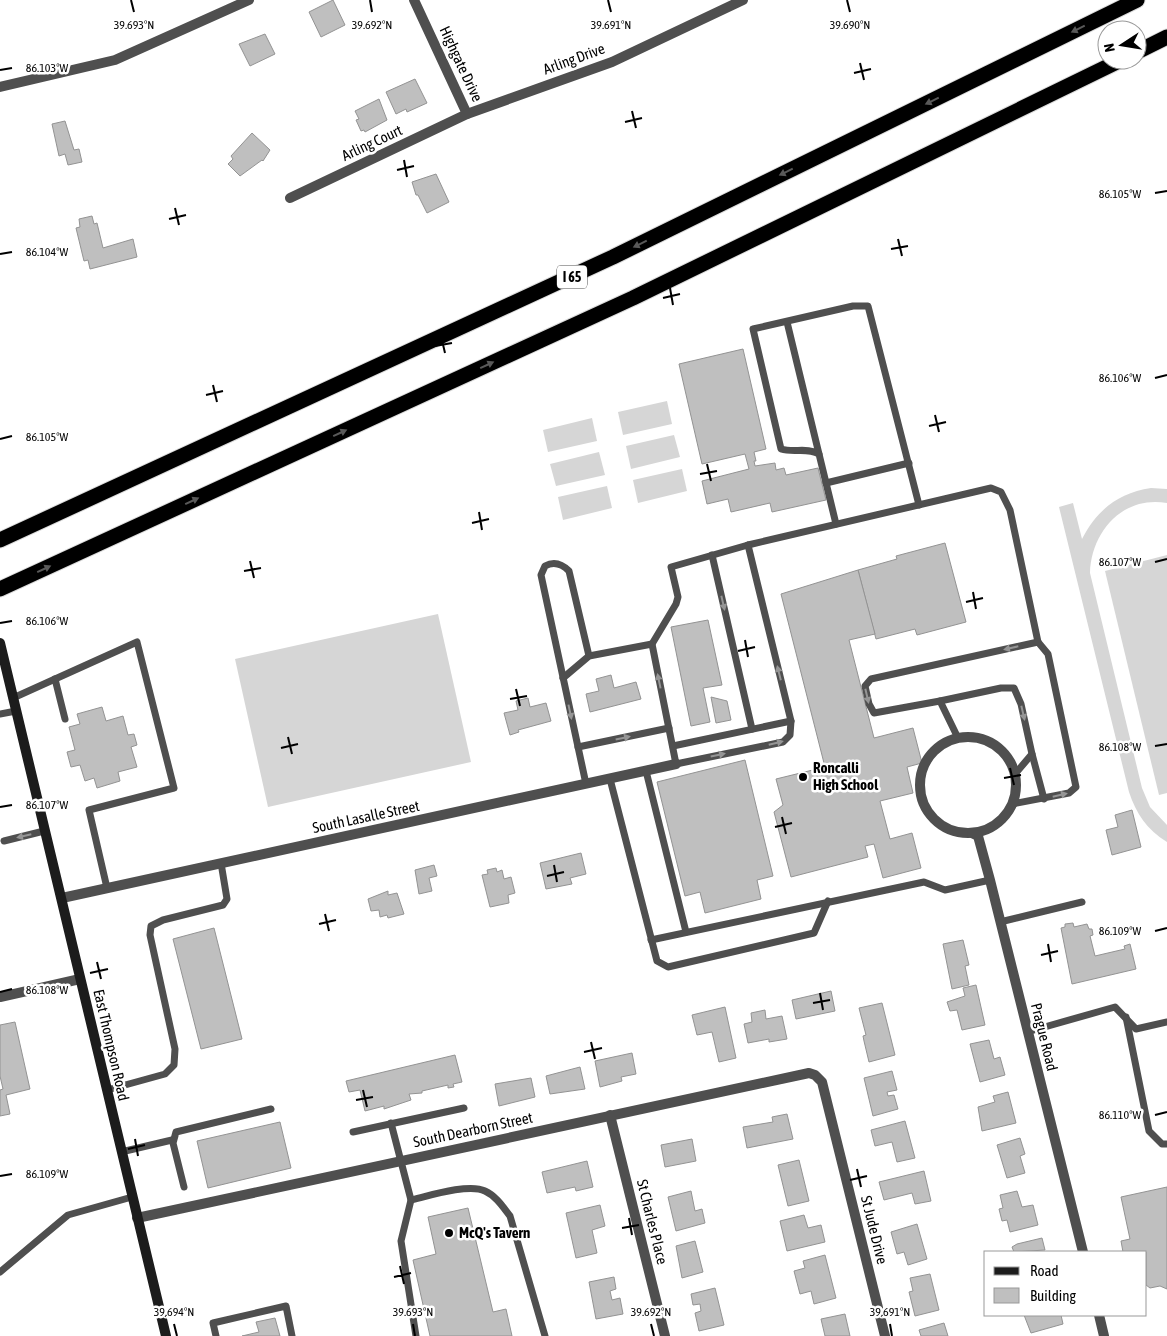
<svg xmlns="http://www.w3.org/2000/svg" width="1167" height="1336" font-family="'Asap Condensed',sans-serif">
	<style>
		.pitch { fill: #d6d6d6 }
		.building { fill: #bfbfbf; stroke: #939393 }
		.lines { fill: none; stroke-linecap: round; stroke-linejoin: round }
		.highway-casing { stroke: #dbdbdb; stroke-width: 17 }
		.lane { stroke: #4f4f4f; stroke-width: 7 }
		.street { stroke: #4f4f4f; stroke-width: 10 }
		.secondary { stroke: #1c1c1c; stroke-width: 10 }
		.highway { stroke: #000; stroke-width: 15 }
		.oneway { fill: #595959 }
		.oneway2 { fill: #959595 }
		.ticks { fill: none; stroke: #000; stroke-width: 2 }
		.poi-dot { fill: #000; stroke: #fff; stroke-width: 2 }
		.labels { text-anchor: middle; stroke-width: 5; stroke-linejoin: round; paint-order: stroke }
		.shield { fill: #fff; stroke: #4c4c4c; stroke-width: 1 }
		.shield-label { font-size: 14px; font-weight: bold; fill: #000 }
		.street-label { font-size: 15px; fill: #000; stroke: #fff }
		.poi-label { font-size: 15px; font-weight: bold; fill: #000; stroke: #fff; text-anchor: start }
		.ticks-label { font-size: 12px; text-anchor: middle; fill: #000; stroke: #fff; stroke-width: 5; stroke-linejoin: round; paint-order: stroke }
	</style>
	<rect width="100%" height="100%" fill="#fff"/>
	<g class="pitch">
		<path d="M667 401 672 424 623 435 618 412Z"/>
		<path d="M592 418 597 441 548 452 543 430Z"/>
		<path d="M674 435 680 457 631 469 626 446Z"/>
		<path d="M599 452 605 475 556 486 550 464Z"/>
		<path d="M682 469 687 491 638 503 633 480Z"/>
		<path d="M607 486 612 508 563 520 558 497Z"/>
		<path d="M1151 488 1167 489V503C1123 495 1091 532 1090 573L1142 788 1150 807 1167 825V842C1147 830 1136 813 1129 792L1059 507 1073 503 1082 539C1097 510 1118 493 1151 488Z"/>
		<path d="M1167 555V793L1159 795 1105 571Z"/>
		<path d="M438 614 471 762 268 807 235 659Z"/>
	</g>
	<g class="building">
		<path d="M333 0 345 25 321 37 309 12Z"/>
		<path d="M265 34 275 54 250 66 239 44Z"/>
		<path d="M415 79 427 103 407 112 406 109 396 114 386 92Z"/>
		<path d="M379 99 387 120 365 132 364 130 361 131 356 120 359 119 355 111Z"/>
		<path d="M65 121 74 150 79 149 82 162 68 165 65 154 59 156 52 124Z"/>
		<path d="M252 133 270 150 263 161 262 160 240 176 228 164 233 159 231 156Z"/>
		<path d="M436 174 449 202 427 213 418 195H416L412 182Z"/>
		<path d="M92 216 94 224 97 223 103 248 133 239 137 257 90 269 88 260 84 261 76 228 80 227 79 219Z"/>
		<path d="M743 349 766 449 754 452 756 461H754L755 466 775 463 776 470 784 468 786 475 818 468 826 500 772 512 770 503 731 512 728 499 707 504 702 481 749 469 745 454 702 464 679 364Z"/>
		<path d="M945 543 966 622 917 635 915 629 876 639 858 570 897 559 896 556Z"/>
		<path d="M858 570 875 634 849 640 874 738 913 728 922 763 907 767 913 793 880 801 890 839 912 833 921 868 883 878 874 844 865 846 868 857 791 877 774 812 783 805 776 779 825 767 781 594Z"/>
		<path d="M708 620 722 685 703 688 710 722 691 726 671 627Z"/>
		<path d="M611 675 614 688 636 682 641 699 590 712 586 694 599 691 596 679Z"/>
		<path d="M711 697 727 701 731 720 716 723Z"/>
		<path d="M528 698 530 707 546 703 551 721 518 730 519 732 510 735 504 713 518 710 516 701Z"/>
		<path d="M102 707 106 721 123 716 128 735 134 734 137 745 131 747 137 767 118 772 120 781 97 788 94 778 85 781 80 765 71 767 67 752 75 750 69 727 80 724 77 714Z"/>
		<path d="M745 760 773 876 757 880 761 899 705 913 700 892 685 896 657 782Z"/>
		<path d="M1132 810 1141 847 1112 855 1106 830 1118 827 1115 815Z"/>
		<path d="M581 853 586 874 570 878 572 884 546 889 540 863Z"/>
		<path d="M434 865 437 876 429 878 432 891 419 894 415 870Z"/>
		<path d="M496 868 497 872 502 870 504 879 511 877 515 893 508 895 509 903 490 907 482 875 488 874 487 870Z"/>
		<path d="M388 891V895L397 893 404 914 388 918 387 915 380 917 379 910 371 911 368 899Z"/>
		<path d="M1073 923 1074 927 1087 924 1089 929H1092L1093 935 1090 936 1095 956 1125 949 1124 946 1130 944 1136 969 1072 984 1061 928 1065 927V924Z"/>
		<path d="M214 928 242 1039 201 1049 173 939Z"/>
		<path d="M963 940 969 965 965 966 969 985 952 989 943 944Z"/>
		<path d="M976 985 985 1025 962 1030 957 1010 950 1011 947 1002 965 996 963 988Z"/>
		<path d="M831 991 835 1011 796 1019 792 1000Z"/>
		<path d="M882 1003 895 1055 869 1062 864 1041 863 1036 866 1035 859 1008Z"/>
		<path d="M725 1007 736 1058 719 1062 712 1032 697 1035 692 1015Z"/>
		<path d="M765 1010 766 1019 782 1016 787 1039 769 1042V1039L748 1043 744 1024 752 1022 751 1013Z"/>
		<path d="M15 1022 30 1089 6 1095 10 1114 0 1116V1090L3 1089 0 1076V1025Z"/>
		<path d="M989 1040 994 1059 1000 1057 1005 1075 980 1082 970 1044Z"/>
		<path d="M632 1053 636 1074 621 1077 622 1081 600 1087 595 1061Z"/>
		<path d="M455 1055 462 1082 453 1084 454 1087 448 1088V1085L422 1091V1093L409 1094 411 1100 384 1109V1106L365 1111 360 1090 349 1092 346 1081Z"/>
		<path d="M580 1067 585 1089 550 1094 546 1076Z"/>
		<path d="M892 1071 897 1090 887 1092 888 1096 894 1095 898 1109 873 1116 864 1078Z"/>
		<path d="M531 1078 535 1097 499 1106 495 1084Z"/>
		<path d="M1008 1092 1016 1123 982 1131 978 1107 995 1102 993 1096Z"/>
		<path d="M787 1114 793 1139 747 1148 743 1127 773 1122 772 1117Z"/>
		<path d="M905 1121 915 1158 897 1162 892 1142 875 1146 871 1130Z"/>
		<path d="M280 1122 291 1168 208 1188 197 1141Z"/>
		<path d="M1020 1138 1025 1154 1020 1156 1025 1173 1007 1178 997 1145Z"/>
		<path d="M692 1139 696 1161 665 1167 661 1145Z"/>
		<path d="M799 1160 809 1201 788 1206 778 1165Z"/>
		<path d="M587 1161 593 1187 576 1191 575 1187 547 1193 542 1172Z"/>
		<path d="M924 1171 931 1201 915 1204 912 1193 884 1200 879 1182Z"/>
		<path d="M1167 1187V1289L1160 1286 1150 1288 1146 1285V1252H1123L1121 1241 1130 1239 1121 1197Z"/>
		<path d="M691 1191 695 1211 702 1209 705 1223 676 1231 668 1197Z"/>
		<path d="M1017 1191 1022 1207 1033 1205 1038 1225 1010 1232 1007 1220 1002 1221 999 1209 1003 1208 1000 1195Z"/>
		<path d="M600 1205 605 1226 592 1230 597 1253 576 1258 566 1213Z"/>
		<path d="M468 1208 493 1312 506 1309 512 1336H430L413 1260 436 1254 428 1217Z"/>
		<path d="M804 1215 808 1228 821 1225 825 1242 787 1251 780 1221Z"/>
		<path d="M917 1224 927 1259 908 1265 904 1252 897 1254 891 1232Z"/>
		<path d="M1042 1238 1045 1250 1014 1252 1012 1247 1017 1244Z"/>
		<path d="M695 1241 703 1272 682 1278 676 1246Z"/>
		<path d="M825 1255 836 1298 814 1304 811 1291 800 1294 794 1271 805 1268 803 1261Z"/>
		<path d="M930 1274 939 1310 915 1316 909 1292 913 1291 910 1278Z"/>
		<path d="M614 1277 616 1289 610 1291 612 1300 620 1298 623 1314 596 1319 589 1282Z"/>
		<path d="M715 1288 724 1325 699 1331 695 1313 701 1311 700 1304 693 1305 691 1294Z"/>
		<path d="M845 1314 850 1336H825L821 1319Z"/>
		<path d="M1024 1315H1061L1063 1324 1031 1333Z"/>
		<path d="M275 1318 280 1336H242L259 1332 256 1322Z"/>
		<path d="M944 1323 948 1336H921L919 1330Z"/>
	</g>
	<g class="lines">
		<g class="highway-casing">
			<g id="highway">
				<path d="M1137 52 1167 37"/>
				<path d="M0 540 613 257 1137 0"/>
				<path d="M0 589 633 298 1121 60"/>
			</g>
		</g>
		<g class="lane">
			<path d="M787 322 819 454"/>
			<path d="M826 483 909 463"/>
			<path d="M836 524 819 454C807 447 794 453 781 449L753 329 853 306H868L919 505"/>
			<path d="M712 555 752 729"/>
			<path d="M652 644 676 604 678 597 671 567 748 545 991 488 1001 492 1010 510 1038 642"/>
			<path d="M563 678 589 656 652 644 676 764 783 742 790 735 791 721 748 545"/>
			<path d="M55 679 65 719"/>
			<path d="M13 698 137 642 174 788 89 810 107 888"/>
			<path d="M940 701 1001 688H1014L1021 704 1032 754 1015 774"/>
			<path d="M0 714 16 711"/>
			<path d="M958 738 940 701 874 713 869 704 865 686 871 679 1038 642 1048 654 1076 787 1069 793 1012 804"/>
			<path d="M673 746 791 721"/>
			<path d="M578 747 669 728"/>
			<path d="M1032 754 1044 799"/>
			<path d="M646 771 686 932"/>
			<path d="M610 779 657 961 668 967 814 933 828 901"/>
			<path d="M586 784 541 575 545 566C554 561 562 564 569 571L589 656"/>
			<path d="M4 841 44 831"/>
			<path d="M1000 922 1082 902"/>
			<path d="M651 940 924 882 945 890 990 880"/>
			<path d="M1126 1017 1149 1131 1162 1144H1167"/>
			<path d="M1027 1032 1115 1007 1136 1029 1167 1022"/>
			<path d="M107 1090 165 1074 174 1065 175 1049 150 935 151 926 163 920 223 905 227 899 221 863"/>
			<path d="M391 1123 411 1200 401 1241 416 1336"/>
			<path d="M353 1132 464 1108"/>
			<path d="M121 1152 172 1140"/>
			<path d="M184 1187 173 1143 176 1132 271 1109"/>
			<path d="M411 1200C428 1196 469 1183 485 1191 496 1196 503 1207 510 1216L545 1336"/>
			<path d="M0 1272 68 1215 132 1197"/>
			<path d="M216 1336 213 1323 286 1306 292 1336"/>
		</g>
		<g class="street">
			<path d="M414 0 467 114"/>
			<path d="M0 87 115 60 249 0"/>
			<path d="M290 198 467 114 612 62 743 0"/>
			<circle cx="968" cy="785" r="48"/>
			<path d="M972 833 978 836 990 880 1083 1252"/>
			<path d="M62 898 676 764"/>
			<path d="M0 997 80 979"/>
			<path d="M610 1115 665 1336"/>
			<path d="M137 1218 809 1073 815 1075 822 1082 885 1336"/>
			<path d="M1099 1315 1104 1336"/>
		</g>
		<path class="secondary" d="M0 643 166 1336"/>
		<use href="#highway" class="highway"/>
	</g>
	<defs><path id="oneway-solid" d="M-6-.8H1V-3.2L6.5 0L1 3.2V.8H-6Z" transform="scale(1.25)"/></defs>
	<g class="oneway">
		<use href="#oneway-solid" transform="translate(1078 29) rotate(154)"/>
		<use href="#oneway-solid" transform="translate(932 101) rotate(154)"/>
		<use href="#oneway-solid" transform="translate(786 172) rotate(154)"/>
		<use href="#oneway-solid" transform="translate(640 244) rotate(154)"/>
		<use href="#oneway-solid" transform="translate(487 365) rotate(-25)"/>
		<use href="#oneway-solid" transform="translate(340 433) rotate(-25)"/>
		<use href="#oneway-solid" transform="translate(192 501) rotate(-25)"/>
		<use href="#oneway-solid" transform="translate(44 569) rotate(-25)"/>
	</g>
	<g class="oneway2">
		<use href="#oneway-solid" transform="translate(723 603) rotate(77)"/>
		<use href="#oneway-solid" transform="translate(1011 648) rotate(167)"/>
		<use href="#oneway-solid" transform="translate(779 673) rotate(-104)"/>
		<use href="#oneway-solid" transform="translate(659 681) rotate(-102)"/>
		<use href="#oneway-solid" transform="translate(867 696) rotate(77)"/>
		<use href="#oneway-solid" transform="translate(570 712) rotate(78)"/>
		<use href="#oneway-solid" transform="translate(1023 713) rotate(77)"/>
		<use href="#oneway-solid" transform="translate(623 738) rotate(-12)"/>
		<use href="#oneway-solid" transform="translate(776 743) rotate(-14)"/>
		<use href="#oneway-solid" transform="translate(718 755) rotate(-12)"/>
		<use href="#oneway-solid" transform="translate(1060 795) rotate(-13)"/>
		<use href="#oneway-solid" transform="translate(24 836) rotate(167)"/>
	</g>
	<path class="ticks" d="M131 0 134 12M370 0 372 12M608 0 611 12M847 0 850 12M860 63 864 80M0 70 12 68M854 73 871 69M632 111 636 128M625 122 642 118M404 160 407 177M397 170 414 166M1155 193 1167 191M175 208 179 225M169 219 186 215M898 239 902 256M891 249 908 246M0 254 12 252M670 288 673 305M663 298 680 294M441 336 445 353M435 346 452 343M1155 378 1167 375M213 385 217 402M206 395 223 391M935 415 939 432M929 426 946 422M0 439 12 436M707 464 711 481M700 474 717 471M479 512 482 530M472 523 489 519M250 561 254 578M1155 562 1167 559M244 571 261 568M973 592 976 609M966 602 983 598M0 623 12 621M745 640 748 657M738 651 755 647M516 689 520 706M510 699 527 696M288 737 292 754M1155 746 1167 744M281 748 298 744M1010 768 1014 785M1004 778 1021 775M0 807 12 805M782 817 786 834M775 827 792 823M554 865 557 882M547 876 564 872M325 914 329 931M319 924 336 920M1155 931 1167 928M1048 944 1051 962M1041 955 1058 951M97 962 101 979M90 973 108 969M0 992 12 989M820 993 823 1010M813 1003 830 1000M591 1042 595 1059M584 1052 602 1048M363 1090 367 1107M356 1100 373 1097M1155 1115 1167 1112M135 1139 138 1156M128 1149 145 1145M857 1169 861 1187M0 1176 12 1174M850 1180 867 1176M629 1218 632 1235M622 1228 639 1225M400 1266 404 1284M394 1277 411 1273M174 1324 177 1336M413 1324 415 1336M651 1324 654 1336M890 1324 892 1336"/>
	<g class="poi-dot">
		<circle cx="803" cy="777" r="5"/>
		<circle cx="449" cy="1233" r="5"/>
	</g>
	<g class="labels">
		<rect class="shield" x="557" y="265.5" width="30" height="23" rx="4"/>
		<g class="shield-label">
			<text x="572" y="282">I 65</text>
		</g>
		<g class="street-label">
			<text transform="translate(574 59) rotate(-20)" y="5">Arling Drive</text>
			<text transform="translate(461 64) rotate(65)" y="5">Highgate Drive</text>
			<text transform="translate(372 143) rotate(-25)" y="5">Arling Court</text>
			<text transform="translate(366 817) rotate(-12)" y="5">South Lasalle Street</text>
			<text transform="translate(1044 1037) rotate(76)" y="5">Prague Road</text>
			<text transform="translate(111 1045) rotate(77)" y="5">East Thompson Road</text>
			<text transform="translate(473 1130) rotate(-12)" y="5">South Dearborn Street</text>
			<text transform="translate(652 1222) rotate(76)" y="5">St Charles Place</text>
			<text transform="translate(874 1230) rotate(76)" y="5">St Jude Drive</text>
		</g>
		<g class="poi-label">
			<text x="813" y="773">Roncalli<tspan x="813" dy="17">High School</tspan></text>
			<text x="459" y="1238">McQ's Tavern</text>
		</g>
	</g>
	<g class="ticks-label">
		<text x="134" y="29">39.693°N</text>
		<text x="372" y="29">39.692°N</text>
		<text x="611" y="29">39.691°N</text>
		<text x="850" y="29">39.690°N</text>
		<text x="47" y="72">86.103°W</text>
		<text x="1120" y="198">86.105°W</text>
		<text x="47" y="256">86.104°W</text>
		<text x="1120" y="382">86.106°W</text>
		<text x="47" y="441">86.105°W</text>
		<text x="1120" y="566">86.107°W</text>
		<text x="47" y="625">86.106°W</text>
		<text x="1120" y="751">86.108°W</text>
		<text x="47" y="809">86.107°W</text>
		<text x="1120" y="935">86.109°W</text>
		<text x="47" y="994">86.108°W</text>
		<text x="1120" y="1119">86.110°W</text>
		<text x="47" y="1178">86.109°W</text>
		<text x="174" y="1316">39.694°N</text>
		<text x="413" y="1316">39.693°N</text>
		<text x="651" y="1316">39.692°N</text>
		<text x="890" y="1316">39.691°N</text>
	</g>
	<rect x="984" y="1251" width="162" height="65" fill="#ffffff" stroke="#999999"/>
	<rect x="994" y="1267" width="25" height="8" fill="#1c1c1c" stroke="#999999"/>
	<text x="1030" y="1276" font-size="15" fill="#000000">Road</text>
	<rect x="994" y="1288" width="25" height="15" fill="#bfbfbf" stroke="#999999"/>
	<text x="1030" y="1301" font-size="15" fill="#000000">Building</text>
	<g transform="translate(1122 45) rotate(258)"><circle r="24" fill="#ffffff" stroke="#999999"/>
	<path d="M0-4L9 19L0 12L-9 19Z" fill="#000000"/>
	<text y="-8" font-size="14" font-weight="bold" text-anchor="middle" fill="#000000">N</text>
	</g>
</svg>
